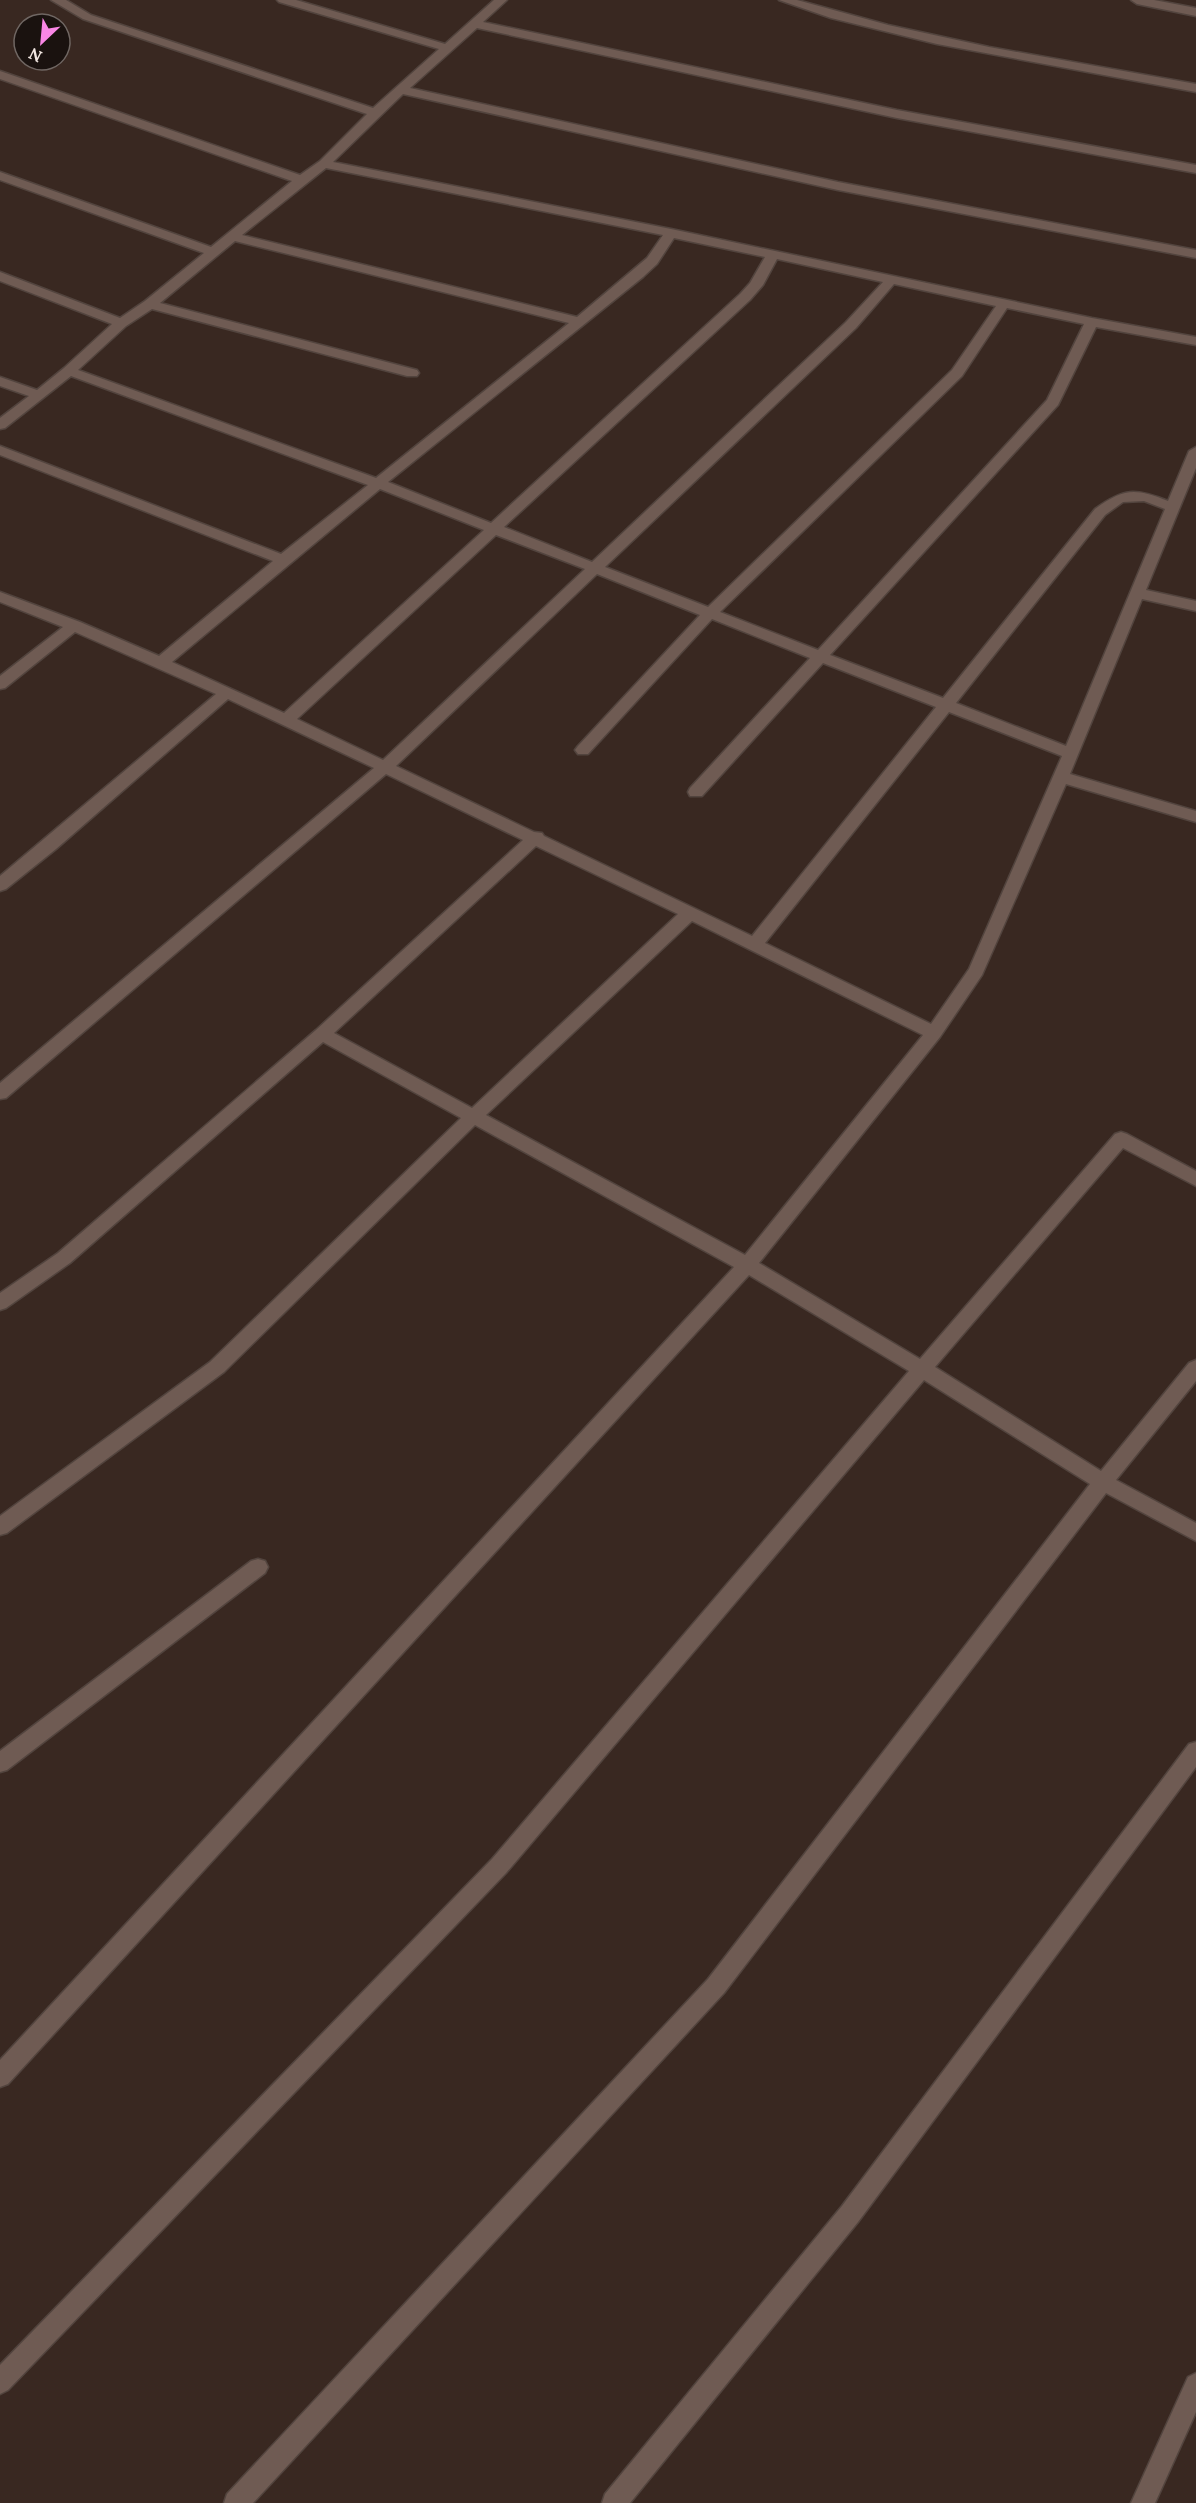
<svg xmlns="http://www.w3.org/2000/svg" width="1196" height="2503" font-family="Lora,serif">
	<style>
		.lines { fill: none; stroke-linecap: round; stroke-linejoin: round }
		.minor-casing { stroke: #52443e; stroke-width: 3 }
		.minor { fill: #6f5b53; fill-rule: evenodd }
	</style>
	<rect width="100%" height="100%" fill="#392821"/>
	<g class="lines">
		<g class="minor-casing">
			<g id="minor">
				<path d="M51 0H66L91 15 373 108 439 49 279 2 277 0H296L445 44 494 0H507L483 22 897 110 1196 165V173L897 118 477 28 410 88 838 182 1196 250V258L838 190 403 94 333 162 671 229 1092 318 1196 337V345L1096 327 1058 405 830 655 943 698 1095 509C1124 488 1135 488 1168 501L1189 451 1196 447V468L1146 590 1196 601V611L1142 599 1070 774 1196 811V822L1066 784 982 975 940 1037 759 1263 920 1359 1115 1134 1121 1132 1127 1134 1196 1171V1186L1123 1148 935 1367 1101 1471 1189 1363 1196 1360V1381L1116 1480 1196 1523V1541L1106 1493 724 1993 253 2503H224L227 2494 708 1979 1090 1484 924 1380 506 1873 8 2390 0 2394V2365L492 1859 909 1371 749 1275 8 2084 0 2087V2060L734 1267 475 1125 224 1372 7 1533 0 1535V1516L210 1362 461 1118 323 1042 70 1263 6 1308 0 1310V1293L58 1253 316 1030 523 840 386 774 6 1098 0 1099V1083L374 768 228 699 56 849 6 889 0 891V876L216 694 75 632 5 688 0 689V676L63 627 0 602V592L80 622 159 656 273 561 0 455V446L281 554 368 485 71 376 5 428 0 429V418L29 396 0 386V377L37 390 64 368 112 324 0 281V272L120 318 145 301 204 253 0 180V172L211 247 292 181 0 79V71L300 175 320 161 367 114 83 19ZM326 168 663 235 647 258 577 317 242 235ZM674 238 765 257 750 283 740 294 491 523 388 482 643 277 657 264ZM235 241 569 323 376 478 78 370 126 326 152 309 407 376H417L419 373 417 370 160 303ZM777 259 883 282 846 322 592 562 504 527 750 300 763 285ZM894 284 996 306 952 370 708 607 605 567 856 328ZM1007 308 1084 324 1047 400 818 650 720 612 962 376ZM380 489 484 530 284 713 172 662ZM1144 501 1165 509 1066 746 956 703 1105 515 1123 502ZM496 535 585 569 383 760 297 719ZM597 574 700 615 578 746 575 750 578 754H588L712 619 810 658 690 788 688 792 690 796H702L823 663 936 707 752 936 544 836 542 833 534 832 396 766ZM949 712 1062 756 969 969 931 1024 765 943ZM536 846 678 914 472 1108 334 1033ZM692 921 923 1035 745 1255 486 1115Z"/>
				<path d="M779 0H797L888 25 989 47 1196 84V92L937 44 831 18Z"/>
				<path d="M1131 0H1154L1196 8V16L1137 4Z"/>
				<path d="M258 1559 265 1561 268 1567 265 1573 7 1770 0 1772V1751L251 1561Z"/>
				<path d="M1196 1742V1767L858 2222 630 2503H602L605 2494 842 2206 1189 1744Z"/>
				<path d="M1196 2373V2412L1155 2503H1131L1188 2377Z"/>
			</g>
		</g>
		<use href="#minor" class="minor"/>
	</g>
	<g transform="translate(42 42) rotate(206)"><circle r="28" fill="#1a120f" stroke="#706763" stroke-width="1.5"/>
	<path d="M0-4.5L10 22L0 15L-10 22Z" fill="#fa87e6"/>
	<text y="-9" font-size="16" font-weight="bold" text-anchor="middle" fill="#f2e7e2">N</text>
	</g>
</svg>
